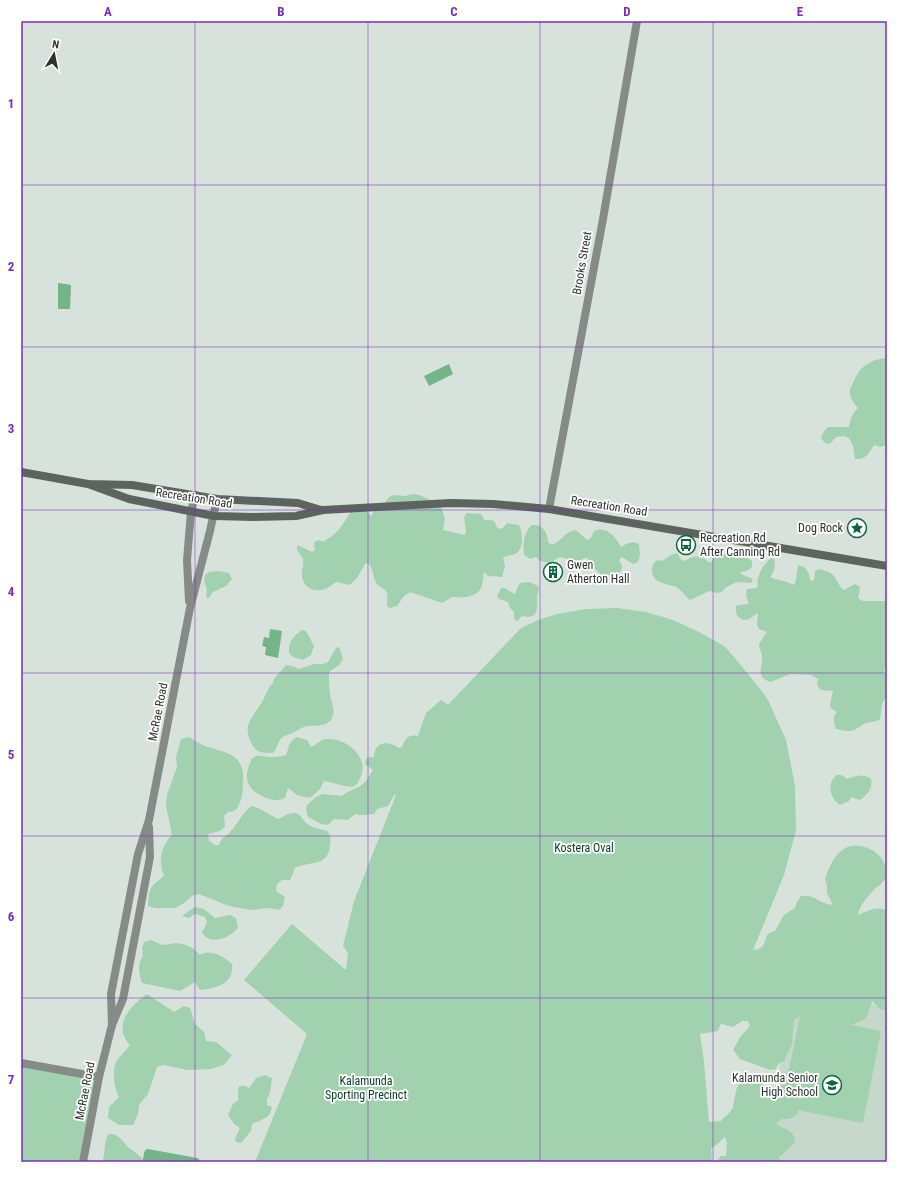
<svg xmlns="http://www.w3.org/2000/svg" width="908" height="1183" font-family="'Roboto Condensed',sans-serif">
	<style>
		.built { fill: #c6d8cb }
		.green { fill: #a2d1b0; fill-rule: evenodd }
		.water { fill: #73b488 }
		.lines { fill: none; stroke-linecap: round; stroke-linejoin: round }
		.street { stroke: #878b88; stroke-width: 8 }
		.secondary { stroke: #5d645f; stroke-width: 8 }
		.grid { fill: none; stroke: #7b2cbf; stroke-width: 1; stroke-opacity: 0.55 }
		.labels { text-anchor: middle; stroke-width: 3.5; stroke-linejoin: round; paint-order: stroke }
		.street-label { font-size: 12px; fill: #2e322f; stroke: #fff }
		.poi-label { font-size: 12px; fill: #2e322f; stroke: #fff; text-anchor: end }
		.park-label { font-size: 12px; fill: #073c20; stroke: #fff }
		.neatline { fill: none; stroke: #7b2cbf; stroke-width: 1.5 }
		.grid-label { font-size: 13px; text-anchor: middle; font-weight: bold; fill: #7b2cbf }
	</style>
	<rect width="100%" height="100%" fill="#d7e2da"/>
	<path class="built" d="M794 991 887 1007V1162H762Z"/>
	<g class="green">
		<path d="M887 358V445L880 447 874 445C868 454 866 460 855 459L853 446 849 438 844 436 836 437 830 444 825 443 821 438 824 431 828 427H849C850 419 852 414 858 408 855 404 851 400 850 395 849 390 851 387 853 383 859 367 870 359 887 358Z"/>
		<path d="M413 494 419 495 440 504 445 519 443 530 465 535 466 531 464 517 467 513 481 514 483 517 484 520H490L494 521 498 529 503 528 507 523 519 525C523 533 524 550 515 554 510 556 507 555 503 558L505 566 502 577 488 576 484 572C483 577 483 583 481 588 476 598 461 598 452 597L442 603 410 592 404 596 397 606 390 608 387 606C387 602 388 597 387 593 385 588 380 588 377 584 372 577 374 569 368 563L365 564 357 578 350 585 337 582C333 583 332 586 329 587 318 594 304 590 302 576 301 571 304 565 303 560 302 554 296 553 297 546H300L312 552 315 550 314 543 316 541 319 540 323 542C331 537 338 532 343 524 347 519 348 514 352 510L366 511 372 516 374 509 383 505 389 497 394 495 404 496Z"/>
		<path d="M532 525C542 524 548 532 548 542L552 545C562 541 565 531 576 530L587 540 591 538 594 531C606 525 616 537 621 547L626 544 633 542 639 544 640 555 638 562 633 564 622 557 619 560C622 566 624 568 619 573L603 576 590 565 588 558C582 558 579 561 577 567L571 560 560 557 549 563 540 561 536 557 530 559 524 555C523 543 523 533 532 525Z"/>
		<path d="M677 553 682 561C688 560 695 554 702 557 706 559 707 562 711 563L714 557C728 551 740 552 752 561V567L747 571 740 572 743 575 753 579 751 583 739 582 734 583 725 588 722 592 717 593 709 591 690 600C685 596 682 590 676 587 667 583 653 584 652 571 652 566 653 563 657 560L662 561 671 555Z"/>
		<path d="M773 558C777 564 774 572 770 577 777 581 786 580 794 585L796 580 798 565C807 567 809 572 810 580L814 581 815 571 819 569C823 570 829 572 832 574 837 578 838 586 844 590L855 584 860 587 858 598 862 601H887V667L884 670V673L887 677V695L882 704 880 719C875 723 869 721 864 724 861 725 859 728 856 729 849 733 843 730 836 729 834 723 832 717 837 712L832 709 830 706 833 691 821 690 817 685 818 679 811 675 791 674 770 682C754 675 763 669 762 657 762 652 759 649 759 644L767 632 759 629 757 625 758 613 749 619 744 620C737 618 735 613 736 606L739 605 749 604 746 596 747 589 757 588C758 585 757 581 758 578 760 571 766 560 773 558Z"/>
		<path d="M218 571 229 573 232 579 226 586 213 592 208 599 206 596 207 588C204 583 204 580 205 575L209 572Z"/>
		<path d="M529 582 538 586 539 589C539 591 538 593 537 595 537 607 540 620 522 616L517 621 514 619V612L510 608 508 602 499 599 497 596 501 588H504L515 594 518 586 520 583Z"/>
		<path d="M617 608 646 612 673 620 699 632 724 646 735 658 761 690 768 700 786 740 795 786 796 830 784 875 753 950C771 949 760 933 775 931L784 915 795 908 797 902 801 896C815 894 820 904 833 905L827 893V886L825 879C828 870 833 857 841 851 857 837 887 852 886 873 886 884 877 885 872 892 866 898 859 907 858 915 868 911 876 905 887 911V1011L880 1009 872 1001 868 1014 865 1019 851 1025 881 1031 863 1123 798 1110V1114L789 1119H782L776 1124C786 1129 805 1136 788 1149 784 1152 783 1155 779 1157L781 1162H718V1160L721 1156H726L727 1143 725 1137 715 1146 711 1148 712 1162H255L307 1034 244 980 292 924 346 970 348 953 343 946 354 901 396 795H394L388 806 377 809 374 814 361 815 355 814 348 820 334 819 328 825 321 824 308 817 306 810 307 805 316 797 323 794 342 796C348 790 356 790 363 784 367 781 369 775 373 770L365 764 366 759 370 757H374C375 740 388 741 399 748L402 747C405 739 408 734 418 736L426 713 441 700 448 705 521 628 538 620 557 614 587 609ZM800 1016 786 1084C777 1087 764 1090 758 1080 735 1075 737 1090 733 1107 732 1112 724 1117 721 1121L709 1122 704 1062 700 1034 718 1031 721 1023 725 1025 733 1027 742 1021H748L750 1026 741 1036 733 1050 740 1059 770 1070 776 1069 778 1064 784 1061 792 1044 794 1020Z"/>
		<path d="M302 630 306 631 314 646 311 655 303 660 293 657 289 653C288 641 293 637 302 630Z"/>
		<path d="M339 647 343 659 339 665 329 672C329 676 329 690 330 694 331 701 335 708 333 715 330 729 314 724 304 727 300 728 297 731 293 733 290 734 287 735 284 736 277 740 278 749 273 753 268 753 261 753 258 751 251 747 246 733 248 726 249 720 259 707 262 702 266 695 267 689 273 683L274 679 286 665 292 666 299 669 314 664H323L328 662 336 648Z"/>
		<path d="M189 737C194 740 199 744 205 746 225 753 245 753 243 781 243 786 243 794 241 799 238 807 237 812 228 812L224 816 225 827 220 831 208 834 209 841 215 845H219C223 834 226 838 231 831 239 822 242 813 252 806L258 808 278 819C283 817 288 813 294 813 300 813 302 819 306 823 312 828 319 829 327 831 331 835 331 840 330 846 327 868 311 860 295 868L290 880H282L277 884 276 891 285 897 283 906 279 910 268 908 251 910 229 906 199 894 192 896 184 903 175 908H155L148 906C149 887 150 887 164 876 158 862 161 846 172 835L166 806 167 795 177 767 176 757 181 739Z"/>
		<path d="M297 737 307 740 311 747C317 745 320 739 327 739 346 738 369 756 361 776 359 780 358 784 354 786 348 788 331 782 324 781L320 789 310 798 297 795 288 788 285 798C277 802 272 800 264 797 248 790 243 780 250 763 251 761 251 759 253 758 259 753 267 758 274 757 278 757 282 756 286 755 290 746 287 743 297 737Z"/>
		<path d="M837 775H842L847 779C857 776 862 773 871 779 873 788 868 794 860 800L851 797 849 801 840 805C830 798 826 783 837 775Z"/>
		<path d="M195 907 204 909 215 918 230 915 236 918 238 928C229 938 212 946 202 933L207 922 205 917 195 914 189 918 182 916Z"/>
		<path d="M151 940 162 945 177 943 186 945 194 949 200 955C211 948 224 957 232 964 234 984 217 988 200 990L195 982 180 991 142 983C139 974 137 964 143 956L142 948 144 942Z"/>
		<path d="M147 994 174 1012 184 1006 190 1008 195 1024 204 1032 206 1041 216 1042 232 1055 224 1065 211 1069 188 1070 163 1065 157 1067 148 1094 139 1105 138 1114 133 1125H119L108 1118 109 1107 119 1097C114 1088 112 1071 116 1062 118 1058 127 1050 130 1045 112 1026 130 1006 147 994Z"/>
		<path d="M21 1063 99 1077 83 1162H21Z"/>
		<path d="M265 1075 272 1078 270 1093 267 1099V1105L272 1107C270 1119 262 1119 252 1124L251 1131 241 1143 236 1142 235 1139 240 1128 234 1124 228 1115 233 1104 238 1100V1092L239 1086H245L249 1088 256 1078Z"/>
		<path d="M108 1134C119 1133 122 1141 129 1148 133 1151 138 1154 142 1158L141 1162H102C106 1154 103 1145 108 1134Z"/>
	</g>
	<g class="water">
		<path d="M58 283 66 284 71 285 70 309H58Z"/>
		<path d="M449 364 453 374 429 386 424 376Z"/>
		<path d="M270 629 282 631 278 658 265 655 266 647 262 646 264 637 269 638Z"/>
		<path d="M148 1149 197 1158 199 1159V1162H142L145 1150Z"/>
	</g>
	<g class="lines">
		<g class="street">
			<path d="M549 509 603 219 637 21"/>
			<path d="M189 601 187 560 191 512 195 495"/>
			<path d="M112 1025 111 994 138 854 149 820 190 608 210 531 217 499"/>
			<path d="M21 1063 99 1077"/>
			<path d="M83 1162 99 1077 112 1025 123 999 150 857 149 827"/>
		</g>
		<g class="secondary">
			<path d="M21 472 88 484 132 485 217 499 298 503 321 510"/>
			<path d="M88 484 129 499 214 516 253 517 296 516 323 510 451 503 493 504 549 509 887 566"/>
		</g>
	</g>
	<path class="grid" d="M195 21V1162M368 21V1162M540 21V1162M713 21V1162M21 185H887M21 347H887M21 510H887M21 673H887M21 836H887M21 998H887"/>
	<defs>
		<g id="sight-ring" transform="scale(1)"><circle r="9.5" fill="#fff" stroke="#0c6639" stroke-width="1.5"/><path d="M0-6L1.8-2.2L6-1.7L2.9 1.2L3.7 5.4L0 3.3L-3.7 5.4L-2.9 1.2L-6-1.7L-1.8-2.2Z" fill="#0c6639"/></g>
		<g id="bus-ring" transform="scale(1)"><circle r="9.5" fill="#fff" stroke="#0c6639" stroke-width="1.5"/><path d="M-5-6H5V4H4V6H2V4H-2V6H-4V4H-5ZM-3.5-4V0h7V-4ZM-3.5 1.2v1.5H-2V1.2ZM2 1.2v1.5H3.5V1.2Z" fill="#0c6639"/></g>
		<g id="building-ring" transform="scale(1)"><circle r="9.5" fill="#fff" stroke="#0c6639" stroke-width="1.5"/><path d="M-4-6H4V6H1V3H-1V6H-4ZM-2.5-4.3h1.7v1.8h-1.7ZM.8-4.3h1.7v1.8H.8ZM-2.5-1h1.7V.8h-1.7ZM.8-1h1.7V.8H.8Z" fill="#0c6639"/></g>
		<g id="school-ring" transform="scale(1)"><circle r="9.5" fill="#fff" stroke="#0c6639" stroke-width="1.5"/><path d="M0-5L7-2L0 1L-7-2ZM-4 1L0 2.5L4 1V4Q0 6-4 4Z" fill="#0c6639"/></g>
	</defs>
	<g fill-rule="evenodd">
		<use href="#sight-ring" x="857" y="528"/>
		<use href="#bus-ring" x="686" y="545"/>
		<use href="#building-ring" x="553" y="572"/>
		<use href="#school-ring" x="832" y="1085"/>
	</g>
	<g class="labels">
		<g class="street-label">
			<text transform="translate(582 263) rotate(-80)" y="4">Brooks Street</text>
			<text transform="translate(194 498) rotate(9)" y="4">Recreation Road</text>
			<text transform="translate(609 506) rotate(9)" y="4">Recreation Road</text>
			<text transform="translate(158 712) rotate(-79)" y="4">McRae Road</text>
			<text transform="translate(85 1091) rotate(-79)" y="4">McRae Road</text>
		</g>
		<g class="poi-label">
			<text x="843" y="532">Dog Rock</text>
			<text x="700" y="542" text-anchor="start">Recreation Rd<tspan x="700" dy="14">After Canning Rd</tspan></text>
			<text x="567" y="569" text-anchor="start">Gwen<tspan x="567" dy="14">Atherton Hall</tspan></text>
			<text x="818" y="1082">Kalamunda Senior<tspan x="818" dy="14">High School</tspan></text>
		</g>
		<g class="park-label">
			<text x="584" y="852">Kostera Oval</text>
			<text x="366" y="1085">Kalamunda<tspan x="366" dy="14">Sporting Precinct</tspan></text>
		</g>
	</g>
	<rect width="908" height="1183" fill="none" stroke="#ffffff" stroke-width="44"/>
	<g transform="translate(54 54) rotate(10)" stroke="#ffffff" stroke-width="3" paint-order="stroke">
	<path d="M0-3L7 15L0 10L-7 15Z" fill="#2e322f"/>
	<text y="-6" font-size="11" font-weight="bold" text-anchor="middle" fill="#2e322f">N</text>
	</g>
	<rect x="22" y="22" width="864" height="1139" class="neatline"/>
	<g class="grid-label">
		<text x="108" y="16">A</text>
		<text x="281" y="16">B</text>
		<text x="454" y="16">C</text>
		<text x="627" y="16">D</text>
		<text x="800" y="16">E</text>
		<text x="11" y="108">1</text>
		<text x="11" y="271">2</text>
		<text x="11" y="433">3</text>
		<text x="11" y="596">4</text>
		<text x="11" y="759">5</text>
		<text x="11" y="921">6</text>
		<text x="11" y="1084">7</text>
	</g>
</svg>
